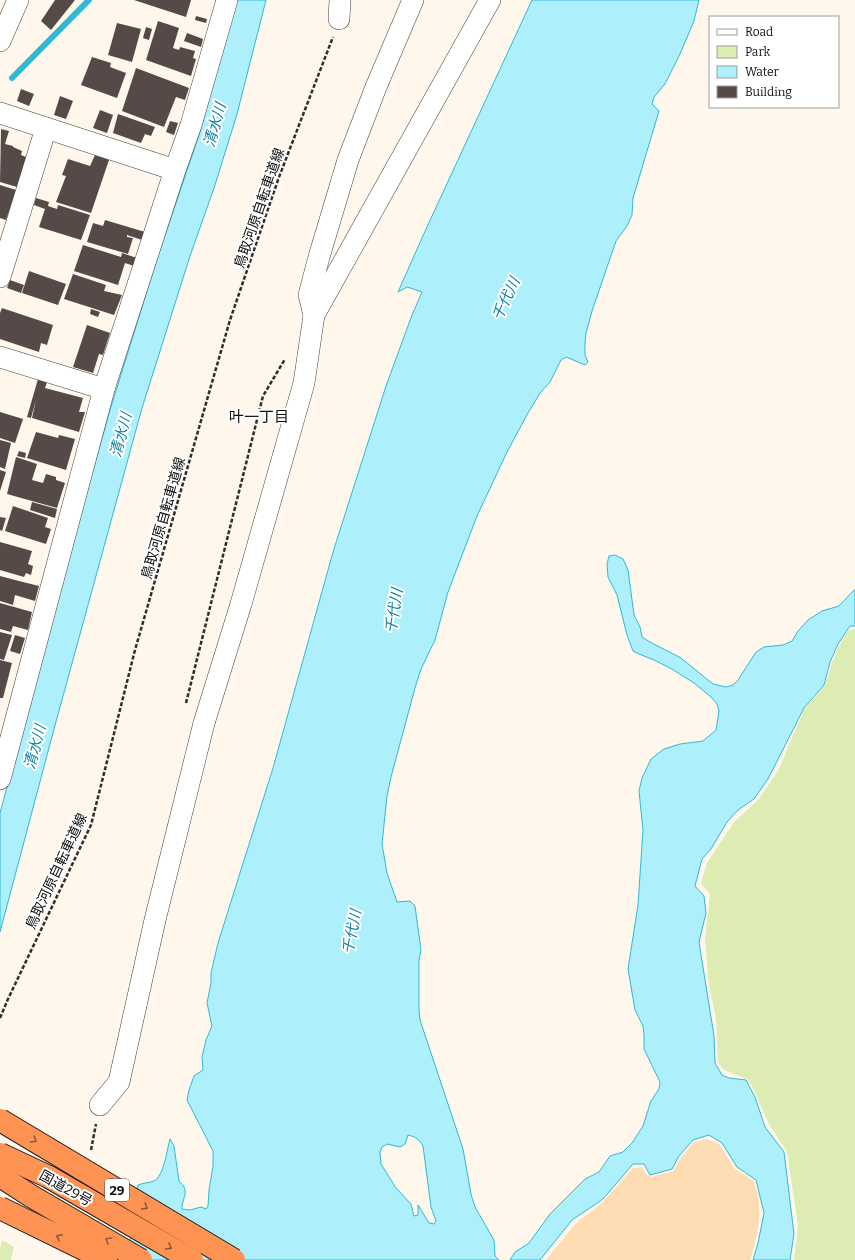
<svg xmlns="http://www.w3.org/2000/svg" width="855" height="1260" font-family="Bitter,'Noto Sans JP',serif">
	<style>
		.green { fill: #ddecb3 }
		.sand { fill: #feddb5 }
		.water { fill: #adeffa; stroke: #30b9d5; fill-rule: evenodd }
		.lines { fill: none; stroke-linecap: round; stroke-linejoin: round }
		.stream { stroke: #30b9d5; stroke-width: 6 }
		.building { fill: #564a48 }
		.minor-casing { stroke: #3f3f3f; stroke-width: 22 }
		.path { stroke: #2e2e2e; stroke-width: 2.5; stroke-dasharray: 4 2; stroke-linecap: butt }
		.minor { stroke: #fff; stroke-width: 21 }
		.trunk-bridge-casing { stroke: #1d1d1d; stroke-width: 24; stroke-linecap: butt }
		.trunk-bridge { stroke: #fe9354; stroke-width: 22 }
		.oneway { stroke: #915634 }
		.labels { text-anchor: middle; stroke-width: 4; stroke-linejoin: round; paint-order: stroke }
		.shield { fill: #fff; stroke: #555; stroke-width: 1 }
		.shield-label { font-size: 13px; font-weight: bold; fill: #0c0c0c }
		.street-label { font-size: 14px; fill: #0c0c0c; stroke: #fff }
		.water-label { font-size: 15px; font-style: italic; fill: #0f809e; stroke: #fff }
		.neighbourhood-label { font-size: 15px; fill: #0c0c0c; stroke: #fff }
	</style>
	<rect width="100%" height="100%" fill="#fff7ec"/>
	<g class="green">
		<path d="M855 629V1260H794L798 1225 787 1152 769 1124 749 1080 724 1070 718 1062 716 1018 709 985 705 940 710 894 701 883 707 863 734 822 758 800 778 771 804 710 825 685 832 663 839 645 849 630Z"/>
		<path d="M2 1240 14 1247 11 1260H0V1249Z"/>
	</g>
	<path class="sand" d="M707 1139 719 1144 735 1169 754 1181 759 1200V1223L754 1247 750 1260H546L576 1223 601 1204 633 1168 642 1167 646 1174 651 1177 673 1171 681 1158 693 1143Z"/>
	<g class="water">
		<path d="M237 0H266L237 114 215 185 190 256 142 408 54 729 0 932V813L73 542 110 410 157 259 199 135Z"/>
		<path d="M532 0H699L694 21 680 54 665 84 654 97 652 104 659 111 633 198 632 215 627 226 616 241 592 311 586 333 585 343V355L588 362 585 365 566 357 561 360 550 382 540 393 528 413 507 452 477 516 448 592 435 640 421 669 415 688 391 777 387 796 382 844 387 873 397 902 410 901 415 906 421 950 419 960V1010L420 1020 463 1149 471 1194 475 1207 494 1240 495 1256 499 1260H127L138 1185C142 1183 149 1183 154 1181 164 1176 167 1149 170 1139L174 1146 179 1181C191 1191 182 1197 182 1209L190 1210 201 1207 206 1209 208 1206 209 1190 213 1166V1151L187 1100 189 1090 194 1076 203 1070 202 1057 206 1040 212 1026 207 1003 211 983V973L218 943 273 768 333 552 386 386 412 315 422 292 407 287 398 292 426 229ZM408 1135C416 1137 419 1139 423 1146L431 1207 436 1221 434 1224 429 1223 418 1205V1215L414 1216 411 1204 396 1188 381 1164 380 1152 382 1147 387 1144 400 1147 405 1144Z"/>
		<path d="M615 555 623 559 628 570 634 615 640 627 642 637 650 642 681 658 713 684 726 687 733 685 738 680 756 652 764 647 783 645 792 641 798 631 808 620 822 611 839 606 855 589V626H850L838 644 830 662 824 685 804 708 768 779 754 799 738 810 727 822 711 849 702 859 695 886 704 896 706 913 699 942 714 1036 715 1063 722 1075 729 1078 746 1080 755 1097 765 1127 784 1152 794 1234 790 1260H753L758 1243 764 1213 756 1180 737 1167 722 1143 709 1135 693 1140 679 1156 672 1169 650 1175 644 1164H633L603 1199 572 1220 540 1260H510L515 1252 529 1243 550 1214 585 1179 599 1172 610 1156 623 1152 632 1143 643 1126 651 1101 659 1089 660 1082 644 1049V1035L643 1026 635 1010 628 969 638 905 643 830 639 791 642 778 651 759 664 749 680 744 703 741 716 730 719 711 717 704 711 697 694 683 672 669 654 660 639 654 633 651 627 635 617 595 608 577 607 564 609 556Z"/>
	</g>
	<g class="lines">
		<path class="stream" d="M12 78 89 0"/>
	</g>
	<g class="building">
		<path d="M55 0H75L51 30 41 21Z"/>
		<path d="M134 0H191L186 17Z"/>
		<path d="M196 16 207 19 206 23 195 20Z"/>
		<path d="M158 21 179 28 173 48 179 50 180 47 195 51 193 58 196 59 191 76 146 60Z"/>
		<path d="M117 23 141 29 132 62 108 55Z"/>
		<path d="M146 27 152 29 149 40 143 38Z"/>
		<path d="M187 33 203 39 201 47 184 41Z"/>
		<path d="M92 57 111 63 110 67 126 73 117 98 81 85Z"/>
		<path d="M136 68 189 88 185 100 176 97 164 127 122 111Z"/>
		<path d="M21 89 34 94 29 106 17 101Z"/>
		<path d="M60 96 73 101 66 119 54 115Z"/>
		<path d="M100 110 113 115 107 133 93 128Z"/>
		<path d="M118 114 155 127 151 136 145 134 141 143 113 133Z"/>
		<path d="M170 121 178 123 174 135 166 132Z"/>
		<path d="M1 129 9 131 5 144 13 146V147L22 151 21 155 26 157 17 187 0 182Z"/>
		<path d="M95 155 109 160 91 213 56 202 66 176 62 175 68 159 90 166Z"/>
		<path d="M0 185 16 190 6 220 0 218Z"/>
		<path d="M36 198 49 202 48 206 57 209 58 205 90 215 81 240 39 227 45 209 34 205Z"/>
		<path d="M105 220 145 232 142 240 127 235V237L133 238 128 254 87 242 93 223 103 226Z"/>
		<path d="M83 245 121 257 122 253 137 258 134 266 125 263 118 285 74 271Z"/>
		<path d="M29 271 66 284 58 305 22 293Z"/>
		<path d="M73 274 106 285 104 291 122 295 114 315 64 299Z"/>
		<path d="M10 280 24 285 21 293 7 288Z"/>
		<path d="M2 308 53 325 47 345 41 343 39 352 0 339V313Z"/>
		<path d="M91 309 100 312 98 317 90 314Z"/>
		<path d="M87 325 110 333 103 355 99 354 93 373 73 367Z"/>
		<path d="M38 379 47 382 45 388 83 398 79 412H85L79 432 32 418 36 400 31 418 27 417Z"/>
		<path d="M0 412 23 419 15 443 0 438Z"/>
		<path d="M36 432 58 438 59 435 75 439 66 470 27 458Z"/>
		<path d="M0 440 11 443 5 469 0 467Z"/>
		<path d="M19 451 26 453 25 458 17 456Z"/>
		<path d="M16 457 37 464 32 480 43 483 46 474 56 477V480L65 483 57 508 7 494Z"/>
		<path d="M0 470 6 472 0 491Z"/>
		<path d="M32 502 57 509 55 518 30 510Z"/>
		<path d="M13 506 48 518 45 527 51 529 46 544 5 531Z"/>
		<path d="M0 517 6 518 2 531 0 530Z"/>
		<path d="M0 542 32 551 28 564 33 566 31 575 26 573 24 577 0 570Z"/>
		<path d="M0 576 19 581 16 593 19 581 39 586 35 601 15 595 13 605 0 601Z"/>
		<path d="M0 603 32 612 28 630 13 626 11 632 0 629Z"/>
		<path d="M0 632 12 635 4 660 0 659Z"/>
		<path d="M15 635 25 638 20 654 10 651Z"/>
		<path d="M0 660 12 663 3 698H0Z"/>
	</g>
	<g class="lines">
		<g class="minor-casing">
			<g id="minor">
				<path d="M339 19 340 0"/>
				<path d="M0 41 18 0"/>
				<path d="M0 113 175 170"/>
				<path d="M0 277 46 128"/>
				<path d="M314 315 490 0"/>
				<path d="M0 357 104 389"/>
				<path d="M0 779 104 389 175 170 191 125 227 0"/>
				<path d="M100 1105 119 1082 155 920 204 723 241 604 304 383 314 315 309 295 319 257 348 160 376 87 413 0"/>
			</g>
		</g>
		<g class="path">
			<path d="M186 703 263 396 285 359"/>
			<path d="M0 1018 8 999 91 825 135 650 230 320 279 177 333 37"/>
			<path d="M91 1150 96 1124"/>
		</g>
		<use href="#minor" class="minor"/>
		<g class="trunk-bridge-casing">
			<g id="trunk-bridge">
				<path d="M0 1120 234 1260"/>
				<path d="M0 1154 49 1177 192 1260"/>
				<path d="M0 1176 31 1196 141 1260"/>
				<path d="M0 1208 106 1260"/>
			</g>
		</g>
		<use href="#trunk-bridge" class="trunk-bridge"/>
	</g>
	<defs><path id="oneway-chevron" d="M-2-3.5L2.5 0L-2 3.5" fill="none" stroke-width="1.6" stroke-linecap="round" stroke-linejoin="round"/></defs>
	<g class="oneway">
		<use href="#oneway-chevron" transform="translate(34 1140) rotate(31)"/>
		<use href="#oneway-chevron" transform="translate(145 1207) rotate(31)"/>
		<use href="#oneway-chevron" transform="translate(59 1237) rotate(-154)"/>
		<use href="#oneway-chevron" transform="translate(108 1240) rotate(-150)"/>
		<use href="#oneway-chevron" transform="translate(169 1247) rotate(30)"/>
	</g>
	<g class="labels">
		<rect class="shield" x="105" y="1179" width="24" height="22" rx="3"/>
		<g class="shield-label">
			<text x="117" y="1195">29</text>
		</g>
		<g class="street-label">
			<text transform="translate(259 208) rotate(-71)" y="5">鳥取河原自転車道線</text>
			<text transform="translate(163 518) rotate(-74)" y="5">鳥取河原自転車道線</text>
			<text transform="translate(56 871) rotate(-65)" y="5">鳥取河原自転車道線</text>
			<text transform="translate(66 1188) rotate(29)" y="5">国道29号</text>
		</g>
		<g class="water-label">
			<text transform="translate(215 125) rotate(-74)" y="5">清水川</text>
			<text transform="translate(506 299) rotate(-65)" y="5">千代川</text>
			<text transform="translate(121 435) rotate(-75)" y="5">清水川</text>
			<text transform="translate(394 611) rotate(-81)" y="5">千代川</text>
			<text transform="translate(35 747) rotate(-75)" y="5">清水川</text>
			<text transform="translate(352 932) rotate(-79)" y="5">千代川</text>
		</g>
		<g class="neighbourhood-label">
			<text x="259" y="422">叶一丁目</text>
		</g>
	</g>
	<rect x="709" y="16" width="130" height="92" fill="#ffffff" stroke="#9e9e9e"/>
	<rect x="717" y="29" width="20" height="6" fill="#ffffff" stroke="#9e9e9e"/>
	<text x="745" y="36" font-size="12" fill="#0c0c0c">Road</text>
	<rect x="717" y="46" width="20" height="12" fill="#ddecb3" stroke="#9e9e9e"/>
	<text x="745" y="56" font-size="12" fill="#0c0c0c">Park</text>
	<rect x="717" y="66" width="20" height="12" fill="#adeffa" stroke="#9e9e9e"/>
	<text x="745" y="76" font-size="12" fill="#0c0c0c">Water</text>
	<rect x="717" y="86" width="20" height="12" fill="#564a48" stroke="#9e9e9e"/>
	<text x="745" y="96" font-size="12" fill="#0c0c0c">Building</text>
</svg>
